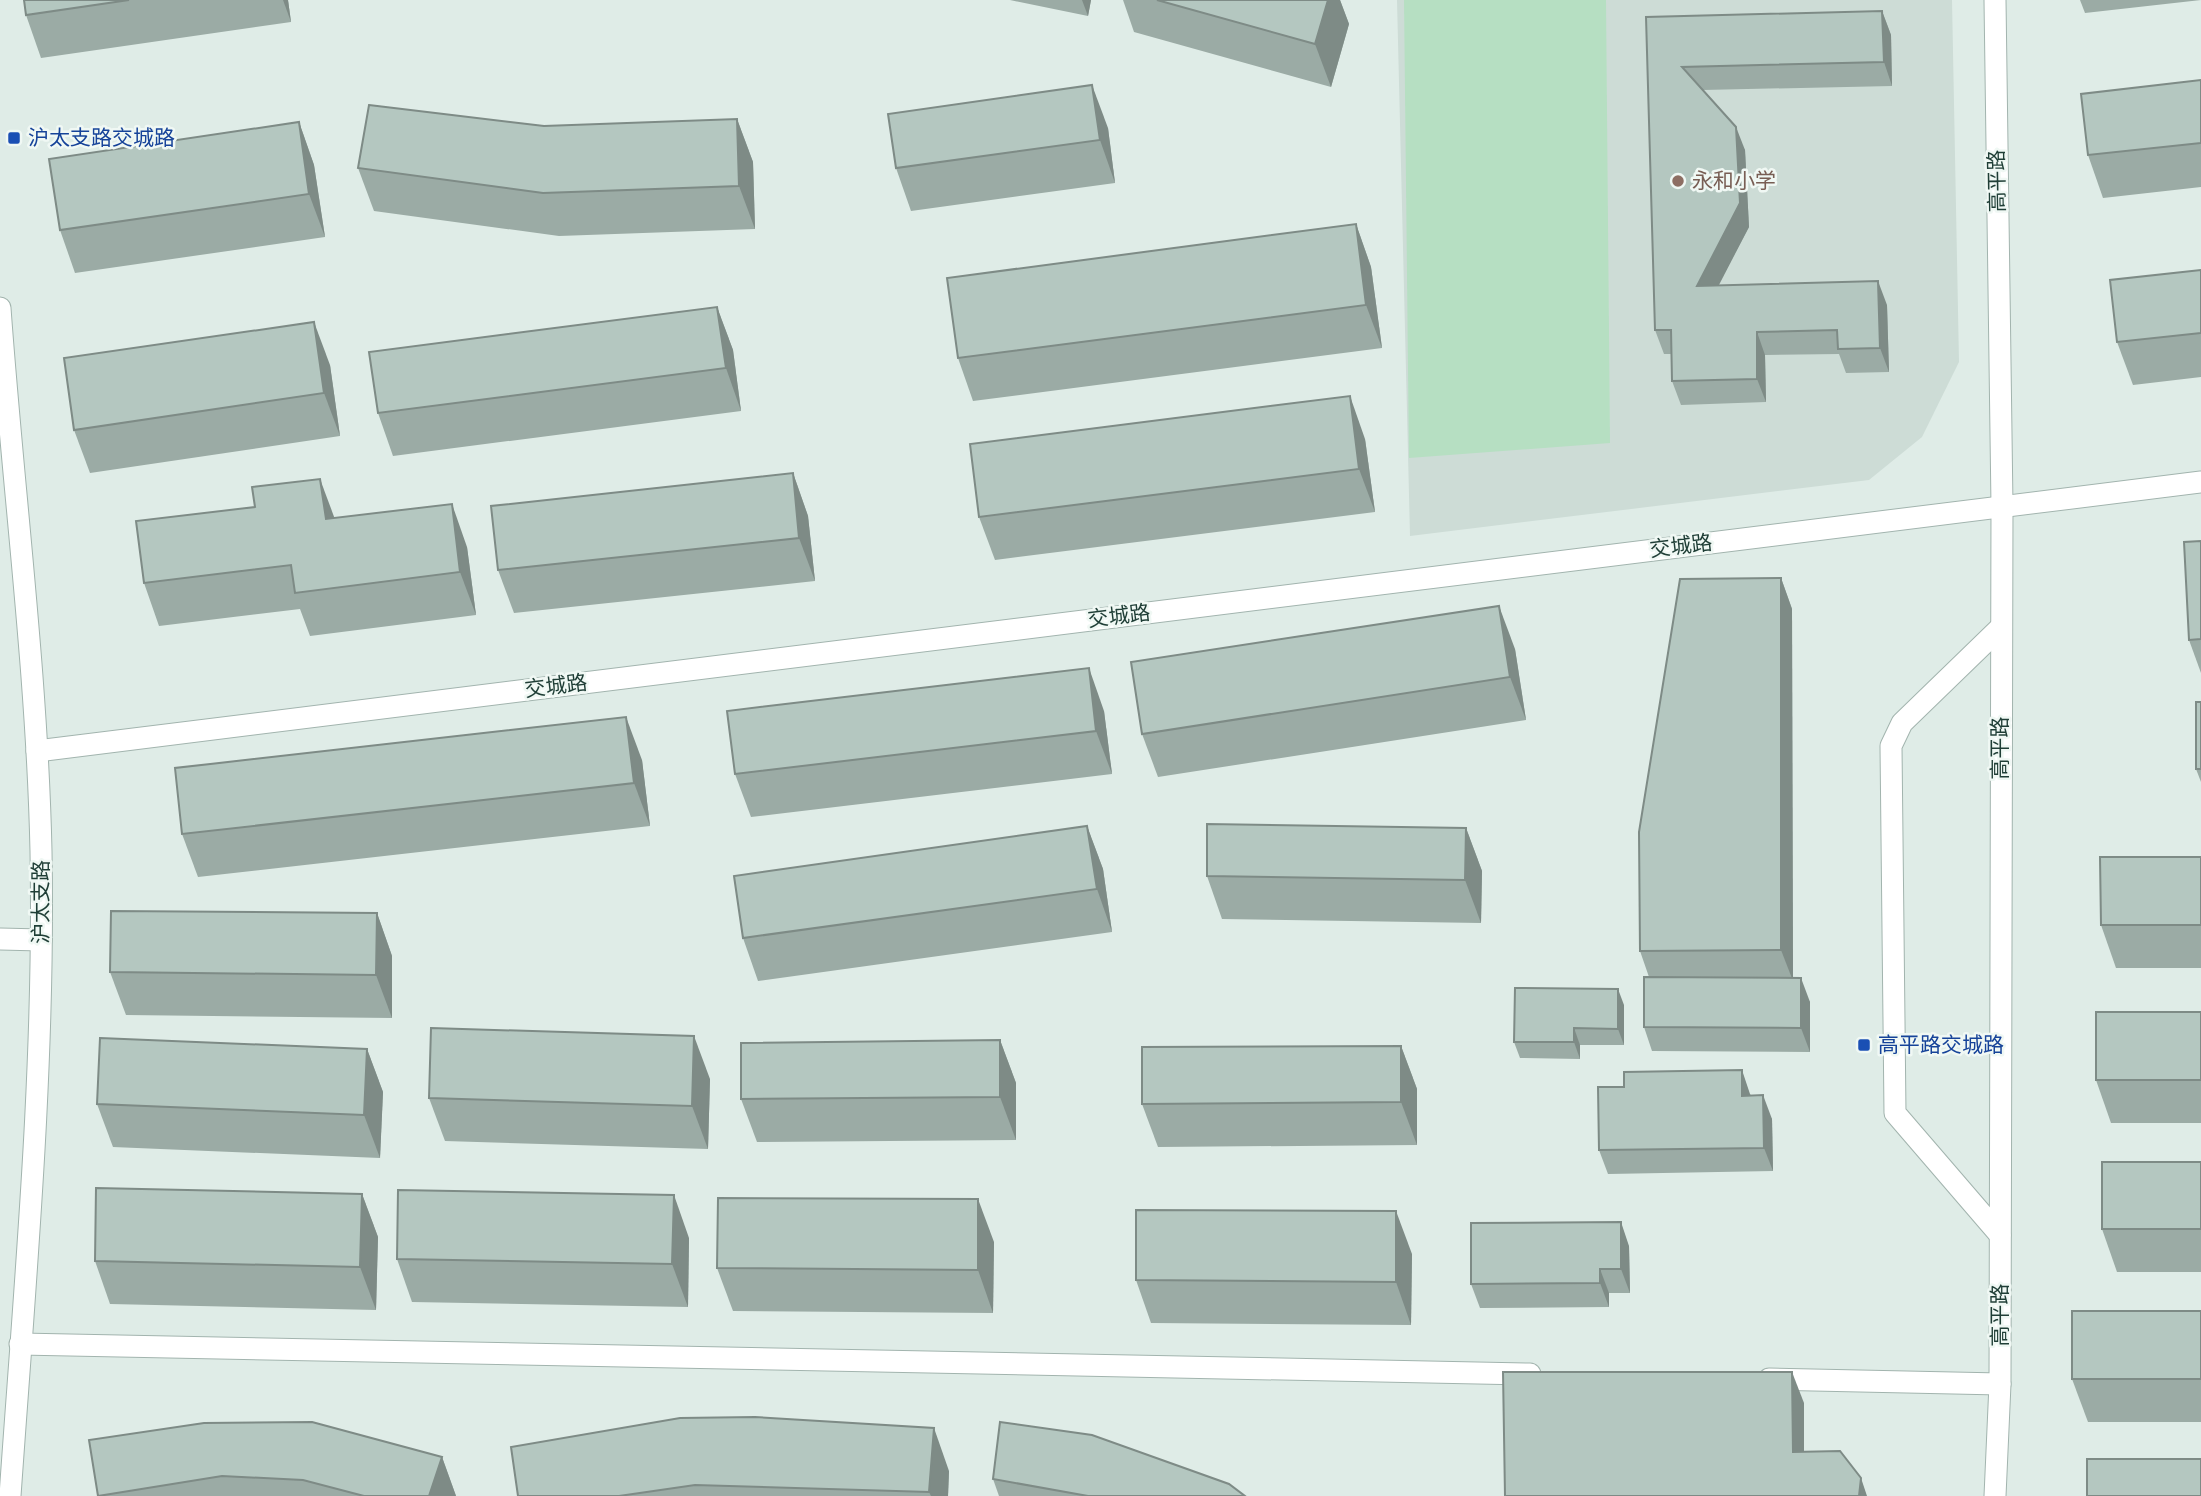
<svg xmlns="http://www.w3.org/2000/svg" width="2201" height="1496" font-family="Figtree,'Noto Sans SC',sans-serif">
	<style>
		.built { fill: #cddcd6 }
		.pitch { fill: #b6dfc2 }
		.lines { fill: none; stroke-linecap: round; stroke-linejoin: round }
		.minor-casing { stroke: #a2b4ae; stroke-width: 23 }
		.minor { stroke: #fff; stroke-width: 21 }
		.wall { fill: #9baba5 }
		.shaded-wall { fill: #7e8b86 }
		.building { fill: #b4c7c0; stroke: #7e8b86; stroke-width: 2 }
		.transit-dot { fill: #1a4fb4; stroke: #f0f8f4; stroke-width: 2.5 }
		.education-dot { fill: #8d6e63; stroke: #f0f8f4; stroke-width: 2.5 }
		.labels { text-anchor: middle; stroke-width: 5; stroke-linejoin: round; paint-order: stroke }
		.transit-label { font-size: 21px; fill: #164399; stroke: #f0f8f4; text-anchor: start }
		.education-label { font-size: 21px; fill: #785e54; stroke: #f0f8f4; text-anchor: start }
		.street-label { font-size: 21px; fill: #1f3e36; stroke: #f0f8f4 }
	</style>
	<rect width="100%" height="100%" fill="#dfece7"/>
	<path class="built" d="M1397 0H1952L1959 362 1922 437 1869 480 1410 536Z"/>
	<path class="pitch" d="M1404 0H1606L1610 443 1409 458Z"/>
	<g class="lines">
		<g class="minor-casing">
			<g id="minor">
				<path d="M1995 0 2002 506 2000 1384 1995 1496"/>
				<path d="M0 308C13 489 37 670 41 851 45 1066 25 1282 10 1496"/>
				<path d="M2000 628 1902 723 1891 746 1895 1113 2000 1235"/>
				<path d="M37 751 2201 482"/>
				<path d="M0 939 41 940"/>
				<path d="M20 1344 1530 1374"/>
				<path d="M1769 1379 2000 1384"/>
			</g>
		</g>
		<use href="#minor" class="minor"/>
	</g>
	<g class="wall">
		<path d="M24 0H288L291 22 41 58 26 15Z"/>
		<path d="M1010 0H1091L1088 16Z"/>
		<path d="M1123 0H1340L1349 24 1331 87 1134 32Z"/>
		<path d="M2080 0H2201L2085 13Z"/>
		<path d="M1882 11 1891 35 1892 86 1703 90 1745 150 1749 227 1718 285 1887 305 1889 372 1846 373 1839 354 1765 355 1766 402 1681 405 1672 381 1671 354H1664L1655 330 1646 17Z"/>
		<path d="M2201 80V187L2103 198 2088 155Z"/>
		<path d="M737 119 753 162 755 229 559 236 374 211 358 168 544 126Z"/>
		<path d="M299 122 314 165 325 237 75 273 60 230Z"/>
		<path d="M1108 128 1115 183 911 211 896 168Z"/>
		<path d="M1356 224 1371 267 1382 348 973 401 958 358Z"/>
		<path d="M2201 270V377L2133 385 2117 342Z"/>
		<path d="M717 307 733 350 741 411 393 456 378 413Z"/>
		<path d="M330 365 340 436 90 473 74 430Z"/>
		<path d="M1365 439 1375 512 995 560 979 517Z"/>
		<path d="M793 473 808 516 815 581 514 613 498 570Z"/>
		<path d="M335 518 467 547 476 615 310 636 300 609 159 626 144 583Z"/>
		<path d="M2201 541V673L2189 640Z"/>
		<path d="M1781 578 1792 609 1793 978 1810 1002V1052L1652 1051 1644 1027 1649 977 1640 951Z"/>
		<path d="M1515 649 1526 720 1158 777 1142 734Z"/>
		<path d="M1104 711 1112 774 751 817 735 774Z"/>
		<path d="M642 760 650 826 198 877 182 834Z"/>
		<path d="M2196 769H2201V782Z"/>
		<path d="M1087 826 1103 869 1112 932 758 981 743 938Z"/>
		<path d="M1466 828 1482 871 1481 923 1222 919 1207 876Z"/>
		<path d="M2201 857V968H2116L2101 925Z"/>
		<path d="M377 913 392 956V1018L126 1015 110 972Z"/>
		<path d="M1624 1005V1045H1580V1059L1520 1058 1514 1042Z"/>
		<path d="M2201 1012V1123H2111L2096 1080Z"/>
		<path d="M1000 1040 1016 1083V1140L757 1142 741 1099Z"/>
		<path d="M1401 1046 1417 1089V1145L1158 1147 1142 1104Z"/>
		<path d="M367 1049 383 1092 380 1158 113 1147 97 1104Z"/>
		<path d="M710 1079 708 1149 445 1141 429 1098Z"/>
		<path d="M1750 1094 1772 1119 1773 1171 1608 1174 1599 1150Z"/>
		<path d="M2201 1162V1272H2117L2102 1229Z"/>
		<path d="M362 1194 378 1237 376 1310 110 1304 95 1261Z"/>
		<path d="M689 1238 688 1307 412 1302 397 1259Z"/>
		<path d="M994 1242 993 1313 733 1311 717 1268Z"/>
		<path d="M1629 1246 1630 1293H1609V1307L1480 1308 1471 1284Z"/>
		<path d="M1412 1254 1411 1325 1151 1323 1136 1280Z"/>
		<path d="M2201 1311V1422H2088L2072 1379Z"/>
		<path d="M89 1440 442 1457 456 1496H98Z"/>
		<path d="M949 1471 948 1496H518Z"/>
		<path d="M993 1479 1245 1496H999Z"/>
	</g>
	<g class="shaded-wall">
		<path d="M283 0H288L291 22Z"/>
		<path d="M1082 0H1091L1088 16Z"/>
		<path d="M1328 0H1340L1349 24 1331 87 1315 44Z"/>
		<path d="M1882 11 1891 35 1892 86 1884 62Z"/>
		<path d="M1092 85 1108 128 1115 183 1100 140Z"/>
		<path d="M737 119 753 162 755 229 739 186Z"/>
		<path d="M299 122 314 165 325 237 309 194Z"/>
		<path d="M1736 127 1745 150 1749 227 1706 310 1697 286Z"/>
		<path d="M1356 224 1371 267 1382 348 1366 305Z"/>
		<path d="M1878 281 1887 305 1889 372 1880 348Z"/>
		<path d="M717 307 733 350 741 411 726 368Z"/>
		<path d="M314 322 330 365 340 436 324 393Z"/>
		<path d="M1757 332 1765 355 1766 402 1757 379Z"/>
		<path d="M1350 396 1365 439 1375 512 1359 469Z"/>
		<path d="M793 473 808 516 815 581 799 538Z"/>
		<path d="M320 479 336 522 326 519Z"/>
		<path d="M452 504 467 547 476 615 460 572Z"/>
		<path d="M1781 578 1792 609 1793 981 1781 950Z"/>
		<path d="M1499 606 1515 649 1526 720 1510 677Z"/>
		<path d="M1089 668 1104 711 1112 774 1096 731Z"/>
		<path d="M626 717 642 760 650 826 634 783Z"/>
		<path d="M1087 826 1103 869 1112 932 1097 889Z"/>
		<path d="M1466 828 1482 871 1481 923 1465 880Z"/>
		<path d="M377 913 392 956V1018L376 975Z"/>
		<path d="M1801 978 1810 1002V1052L1801 1028Z"/>
		<path d="M1618 989 1624 1005V1045L1618 1029Z"/>
		<path d="M1574 1028 1580 1045V1059L1574 1042Z"/>
		<path d="M694 1036 710 1079 708 1149 692 1106Z"/>
		<path d="M1000 1040 1016 1083V1140L1000 1097Z"/>
		<path d="M1401 1046 1417 1089V1145L1401 1102Z"/>
		<path d="M367 1049 383 1092 380 1158 364 1115Z"/>
		<path d="M1742 1070 1750 1094 1751 1119 1742 1096Z"/>
		<path d="M1763 1095 1772 1119 1773 1171 1764 1148Z"/>
		<path d="M362 1194 378 1237 376 1310 360 1267Z"/>
		<path d="M674 1195 689 1238 688 1307 672 1264Z"/>
		<path d="M978 1199 994 1242 993 1313 978 1270Z"/>
		<path d="M1396 1211 1412 1254 1411 1325 1396 1282Z"/>
		<path d="M1621 1222 1629 1246 1630 1293 1621 1269Z"/>
		<path d="M1600 1269 1609 1293V1307L1600 1283Z"/>
		<path d="M1792 1372 1804 1403V1483L1793 1452Z"/>
		<path d="M934 1428 949 1471 948 1496H931L929 1492Z"/>
		<path d="M442 1457 456 1496H429Z"/>
		<path d="M1861 1478 1867 1496H1859Z"/>
	</g>
	<g class="building">
		<path d="M24 0H129L26 15Z"/>
		<path d="M1157 0H1328L1315 44Z"/>
		<path d="M1882 11 1884 62 1682 67 1736 127 1740 203 1697 286 1878 281 1880 348 1838 349 1837 330 1757 332V379L1672 381 1671 330H1655L1646 17Z"/>
		<path d="M2201 80V143L2088 155 2081 94Z"/>
		<path d="M1092 85 1100 140 896 168 888 114Z"/>
		<path d="M369 105 544 126 737 119 739 186 543 193 358 168Z"/>
		<path d="M299 122 309 194 60 230 49 159Z"/>
		<path d="M1356 224 1366 305 958 358 947 278Z"/>
		<path d="M2201 270V333L2117 342 2110 280Z"/>
		<path d="M717 307 726 368 378 413 369 352Z"/>
		<path d="M314 322 324 393 74 430 64 358Z"/>
		<path d="M1350 396 1359 469 979 517 970 444Z"/>
		<path d="M793 473 799 538 498 570 491 506Z"/>
		<path d="M320 479 326 519 452 504 460 572 295 593 291 565 144 583 136 521 255 507 252 487Z"/>
		<path d="M2201 541V639L2189 640 2184 542Z"/>
		<path d="M1781 578V950L1640 951 1639 832 1680 579Z"/>
		<path d="M1499 606 1510 677 1142 734 1131 662Z"/>
		<path d="M1089 668 1096 731 735 774 727 711Z"/>
		<rect x="2196" y="702" width="5" height="67"/>
		<path d="M626 717 634 783 182 834 175 768Z"/>
		<path d="M1207 824 1466 828 1465 880 1207 876Z"/>
		<path d="M1087 826 1097 889 743 938 734 876Z"/>
		<path d="M2100 857H2201V925H2101Z"/>
		<path d="M111 911 377 913 376 975 110 972Z"/>
		<path d="M1644 977 1801 978V1028L1644 1027Z"/>
		<path d="M1515 988 1618 989V1029L1574 1028V1042H1514Z"/>
		<rect x="2096" y="1012" width="105" height="68"/>
		<path d="M431 1028 694 1036 692 1106 429 1098Z"/>
		<path d="M100 1038 367 1049 364 1115 97 1104Z"/>
		<path d="M1000 1040V1097L741 1099V1043Z"/>
		<path d="M1401 1046V1102L1142 1104V1047Z"/>
		<path d="M1742 1070V1096L1763 1095 1764 1148 1599 1150 1598 1087H1624V1072Z"/>
		<rect x="2102" y="1162" width="99" height="67"/>
		<path d="M96 1188 362 1194 360 1267 95 1261Z"/>
		<path d="M398 1190 674 1195 672 1264 397 1259Z"/>
		<path d="M718 1198 978 1199V1270L717 1268Z"/>
		<path d="M1136 1210 1396 1211V1282L1136 1280Z"/>
		<path d="M1621 1222V1269H1600V1283L1471 1284V1223Z"/>
		<rect x="2072" y="1311" width="129" height="68"/>
		<path d="M1503 1372H1792L1793 1452 1840 1451 1861 1478 1859 1496H1505Z"/>
		<path d="M755 1417 934 1428 929 1492 695 1485 619 1496H518L511 1447 680 1418Z"/>
		<path d="M312 1422 442 1457 429 1496H364L303 1480 222 1476 98 1496 89 1440 204 1423Z"/>
		<path d="M1000 1422 1092 1435 1229 1484 1245 1496H1088L993 1479Z"/>
		<rect x="2087" y="1459" width="114" height="37"/>
	</g>
	<g class="transit-dot">
		<rect x="7" y="131" width="14" height="14" rx="3.5"/>
		<rect x="1857" y="1038" width="14" height="14" rx="3.5"/>
	</g>
	<circle class="education-dot" cx="1678" cy="181" r="7"/>
	<g class="labels">
		<g class="transit-label">
			<text x="28" y="145">沪太支路交城路</text>
			<text x="1878" y="1052">高平路交城路</text>
		</g>
		<g class="education-label">
			<text x="1692" y="188">永和小学</text>
		</g>
		<g class="street-label">
			<text transform="translate(1997 181) rotate(-91)" y="7">高平路</text>
			<text transform="translate(1681 546) rotate(-7)" y="7">交城路</text>
			<text transform="translate(1119 616) rotate(-7)" y="7">交城路</text>
			<text transform="translate(556 686) rotate(-7)" y="7">交城路</text>
			<text transform="translate(2000 748) rotate(-90)" y="7">高平路</text>
			<text transform="translate(41 902) rotate(-90)" y="7">沪太支路</text>
			<text transform="translate(2000 1315) rotate(-90)" y="7">高平路</text>
		</g>
	</g>
</svg>
